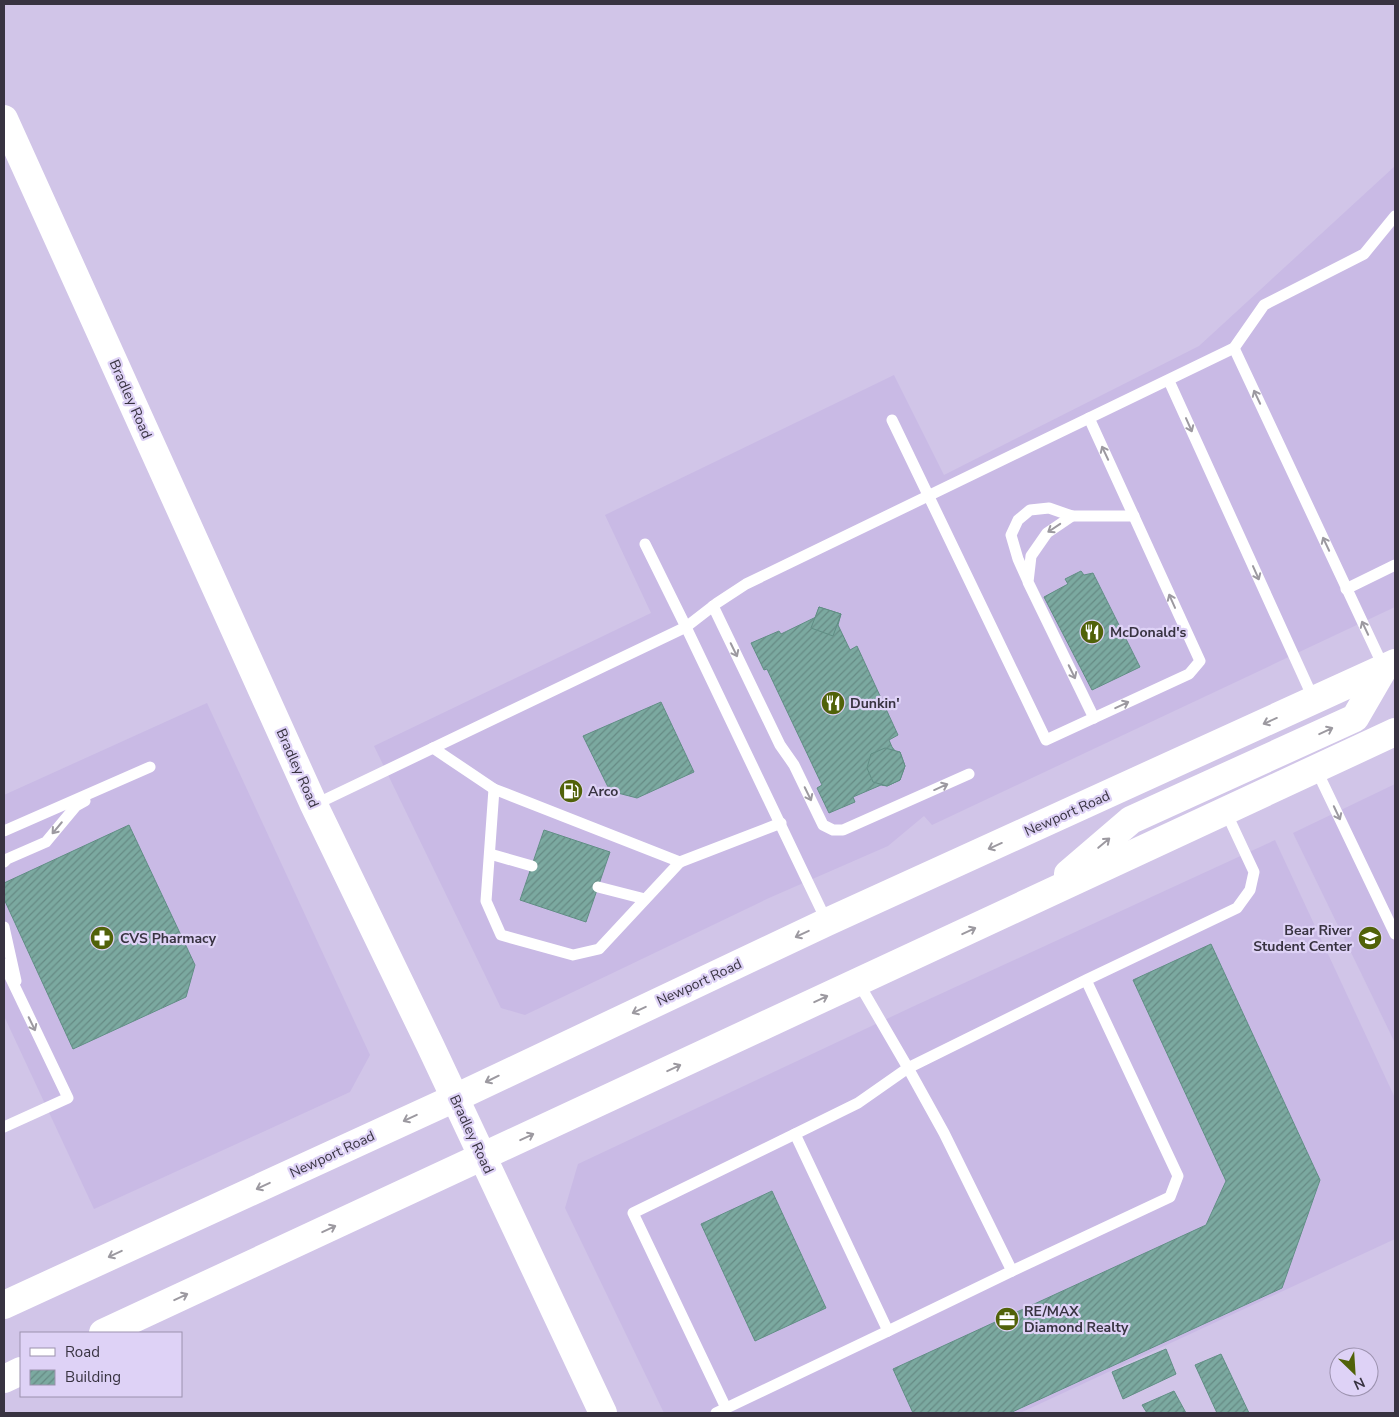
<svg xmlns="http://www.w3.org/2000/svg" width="1399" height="1417" font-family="'Nunito Sans',sans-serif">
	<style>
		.built { fill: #c9bae5 }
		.building { fill: url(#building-hatch); stroke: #618e85 }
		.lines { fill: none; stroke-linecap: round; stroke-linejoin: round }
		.lane { stroke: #fff; stroke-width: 11 }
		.secondary { stroke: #fff; stroke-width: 28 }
		.primary { stroke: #fff; stroke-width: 28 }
		.oneway { stroke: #9c99a0 }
		.labels { text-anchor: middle; stroke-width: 4.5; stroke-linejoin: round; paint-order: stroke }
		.street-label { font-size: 14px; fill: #383341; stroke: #ded2f6 }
		.poi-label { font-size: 14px; font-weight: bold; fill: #383341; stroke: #ded2f6; text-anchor: start }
	</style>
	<defs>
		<pattern id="building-hatch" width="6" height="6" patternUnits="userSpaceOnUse" patternTransform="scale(1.25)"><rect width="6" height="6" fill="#7ba9a0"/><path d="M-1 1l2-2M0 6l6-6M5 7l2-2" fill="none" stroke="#668a84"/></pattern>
	</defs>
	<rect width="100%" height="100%" fill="#d1c5e8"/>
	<g class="built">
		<path d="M1395 166V607L932 825 924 816 888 846 769 898 525 1015 501 1008 374 746 651 613 605 515 894 375 944 475 1199 346Z"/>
		<path d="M207 703 370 1055 350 1092 94 1209 4 1016V795Z"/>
		<path d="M1395 784V1043L1293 833Z"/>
		<path d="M1275 840 1395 1098V1239L1020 1413H664L565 1208 578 1164 912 1007Z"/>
	</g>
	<g class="building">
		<path d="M1081 571 1084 575 1093 573 1140 667 1092 690 1044 597 1068 584 1065 579Z"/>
		<path d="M819 607 841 614 838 625 850 650 857 646 898 735 889 740 892 747 896 752H900L905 766 900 780 887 786 881 785 853 797 855 802 829 813 817 788 822 785 767 669 764 670 751 643 779 631 781 634 816 617Z"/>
		<path d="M819 607 841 614 833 636 811 628Z"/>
		<path d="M661 702 694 772 637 798 610 791 583 736Z"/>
		<path d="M885 748 900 752 905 766 900 780 887 786 873 782 867 768 871 754Z"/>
		<path d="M129 825 195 965 186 997 73 1049 4 899V883Z"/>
		<path d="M544 830 610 852 586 922 520 900Z"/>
		<path d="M1211 944 1320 1180 1282 1288 1010 1413H913L893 1369 1206 1225 1226 1181 1133 980Z"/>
		<path d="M772 1191 826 1308 755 1341 701 1224Z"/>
		<path d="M1166 1349 1176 1374 1123 1399 1112 1372Z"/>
		<path d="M1221 1354 1249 1413H1217L1195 1365Z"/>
		<path d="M1174 1391 1186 1413H1147L1142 1405Z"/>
	</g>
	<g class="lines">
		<g class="lane">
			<path d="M1234 348 1384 668"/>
			<path d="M1169 381 1314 700"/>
			<path d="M892 420 1046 740 1189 674 1200 661 1089 418"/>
			<path d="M645 544 686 627 717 603 746 584 1234 348 1264 305 1364 254 1395 216"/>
			<path d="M1027 579 1018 559 1011 535 1018 520 1030 510 1049 508 1072 516"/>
			<path d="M1346 589 1395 565"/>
			<path d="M713 606 780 745 794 765 823 825 833 830H843L969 774"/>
			<path d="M1094 718 1028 582 1031 556 1047 533 1072 516H1134"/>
			<path d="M433 748 494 789 680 862 781 823"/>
			<path d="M1316 769 1395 934"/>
			<path d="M494 789 486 901 501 935 573 955 599 949 680 862"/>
			<path d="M314 805 686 627 827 922"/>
			<path d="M4 831 150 767"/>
			<path d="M490 854 532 866"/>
			<path d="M4 862 7 859 46 842 76 806 85 801"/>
			<path d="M598 887 645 899"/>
			<path d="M4 927 16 981"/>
			<path d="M4 964 68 1098 4 1127"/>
			<path d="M1086 980 1178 1176 1170 1197 1012 1271 944 1133 908 1068 1086 980 1237 908 1250 890 1254 872 1225 810"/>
			<path d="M858 982 908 1068 858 1103 795 1134 888 1331 1012 1271"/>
			<path d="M726 1408 633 1213 795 1134"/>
			<path d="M716 1413 888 1331"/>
		</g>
		<path class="secondary" d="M4 119 314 805 430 1045 603 1413"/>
		<g class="primary">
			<path d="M1068 874 1131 820 1355 718 1384 668"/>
			<path d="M4 1305 455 1098 827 922 1395 663"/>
			<path d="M103 1333 1395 732"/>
			<path d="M4 1379 21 1371"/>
		</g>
	</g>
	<defs><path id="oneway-shaft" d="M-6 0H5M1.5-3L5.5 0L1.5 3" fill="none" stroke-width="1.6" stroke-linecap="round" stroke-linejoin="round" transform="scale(1.25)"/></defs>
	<g class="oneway">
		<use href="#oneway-shaft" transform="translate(1257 397) rotate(-115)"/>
		<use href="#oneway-shaft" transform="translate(1189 425) rotate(66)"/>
		<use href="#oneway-shaft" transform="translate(1105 453) rotate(-115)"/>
		<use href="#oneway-shaft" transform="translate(1054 528) rotate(146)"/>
		<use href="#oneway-shaft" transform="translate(1326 544) rotate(-115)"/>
		<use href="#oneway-shaft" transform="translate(1256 573) rotate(66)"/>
		<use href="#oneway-shaft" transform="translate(1172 601) rotate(-114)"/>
		<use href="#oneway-shaft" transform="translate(1365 628) rotate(-115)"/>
		<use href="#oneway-shaft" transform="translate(734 650) rotate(64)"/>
		<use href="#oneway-shaft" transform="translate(1072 672) rotate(64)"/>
		<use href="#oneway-shaft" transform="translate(1122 705) rotate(-25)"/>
		<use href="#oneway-shaft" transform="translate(1270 721) rotate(156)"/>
		<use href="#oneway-shaft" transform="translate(1326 731) rotate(-25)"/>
		<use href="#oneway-shaft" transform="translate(941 787) rotate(-24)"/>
		<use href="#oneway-shaft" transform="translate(808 794) rotate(64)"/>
		<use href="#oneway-shaft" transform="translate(1337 813) rotate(65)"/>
		<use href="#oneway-shaft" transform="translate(57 828) rotate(130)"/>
		<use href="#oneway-shaft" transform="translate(1104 843) rotate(-40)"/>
		<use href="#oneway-shaft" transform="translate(995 846) rotate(156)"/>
		<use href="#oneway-shaft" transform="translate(969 931) rotate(-25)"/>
		<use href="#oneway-shaft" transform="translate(802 934) rotate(155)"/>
		<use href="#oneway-shaft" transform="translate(821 999) rotate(-25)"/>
		<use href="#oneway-shaft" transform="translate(639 1010) rotate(155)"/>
		<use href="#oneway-shaft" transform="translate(32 1024) rotate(64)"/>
		<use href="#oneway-shaft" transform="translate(674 1068) rotate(-25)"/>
		<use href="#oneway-shaft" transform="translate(492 1079) rotate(154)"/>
		<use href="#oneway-shaft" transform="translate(410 1118) rotate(155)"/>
		<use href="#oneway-shaft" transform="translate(527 1137) rotate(-25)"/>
		<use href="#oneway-shaft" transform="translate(263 1186) rotate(155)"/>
		<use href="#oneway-shaft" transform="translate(329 1229) rotate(-25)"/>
		<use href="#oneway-shaft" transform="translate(115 1254) rotate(155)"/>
		<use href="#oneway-shaft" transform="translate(181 1297) rotate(-25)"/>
	</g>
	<defs>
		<g id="restaurant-disc" transform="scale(1.25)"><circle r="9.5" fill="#516209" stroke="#ded2f6"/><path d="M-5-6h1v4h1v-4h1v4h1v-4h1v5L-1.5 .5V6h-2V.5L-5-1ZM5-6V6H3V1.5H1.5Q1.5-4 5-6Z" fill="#fff"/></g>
		<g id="fuel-disc" transform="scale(1.25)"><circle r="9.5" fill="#516209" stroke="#ded2f6"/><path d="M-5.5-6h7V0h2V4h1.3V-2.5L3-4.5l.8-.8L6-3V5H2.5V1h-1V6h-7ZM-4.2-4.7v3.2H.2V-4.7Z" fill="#fff"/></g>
		<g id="pharmacy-disc" transform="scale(1.25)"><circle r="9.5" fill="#516209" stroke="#ded2f6"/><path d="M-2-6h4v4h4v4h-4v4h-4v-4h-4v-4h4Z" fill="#fff"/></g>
		<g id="school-disc" transform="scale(1.25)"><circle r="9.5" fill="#516209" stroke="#ded2f6"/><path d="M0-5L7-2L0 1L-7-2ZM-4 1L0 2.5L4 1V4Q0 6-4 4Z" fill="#fff"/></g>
		<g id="office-disc" transform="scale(1.25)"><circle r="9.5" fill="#516209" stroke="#ded2f6"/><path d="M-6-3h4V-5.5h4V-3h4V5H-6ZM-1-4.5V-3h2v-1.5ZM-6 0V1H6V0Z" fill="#fff"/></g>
	</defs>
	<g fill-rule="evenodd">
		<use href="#restaurant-disc" x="1092" y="632"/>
		<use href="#restaurant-disc" x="833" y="703"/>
		<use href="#fuel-disc" x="571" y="791"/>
		<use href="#pharmacy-disc" x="102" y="938"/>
		<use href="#school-disc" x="1370" y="938"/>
		<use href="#office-disc" x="1007" y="1319"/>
	</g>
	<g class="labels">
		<g class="street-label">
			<text transform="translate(131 399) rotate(66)" y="5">Bradley Road</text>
			<text transform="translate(298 768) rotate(66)" y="5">Bradley Road</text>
			<text transform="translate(1067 813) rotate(-24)" y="5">Newport Road</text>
			<text transform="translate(699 982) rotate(-25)" y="5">Newport Road</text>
			<text transform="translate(472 1134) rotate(65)" y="5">Bradley Road</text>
			<text transform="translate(332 1154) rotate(-25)" y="5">Newport Road</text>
		</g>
		<g class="poi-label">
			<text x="1110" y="637">McDonald's</text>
			<text x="850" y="708">Dunkin'</text>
			<text x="588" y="796">Arco</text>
			<text x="1352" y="935" text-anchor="end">Bear River<tspan x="1352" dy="16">Student Center</tspan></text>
			<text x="120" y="943">CVS Pharmacy</text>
			<text x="1024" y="1316">RE/MAX<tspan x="1024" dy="16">Diamond Realty</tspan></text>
		</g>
	</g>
	<rect width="1399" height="1417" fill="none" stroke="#383341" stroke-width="10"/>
	<rect x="20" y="1332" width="162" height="65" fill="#ded2f6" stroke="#9c92ae"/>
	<rect x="30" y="1348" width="25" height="8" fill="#ffffff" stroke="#9c92ae"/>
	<text x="65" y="1357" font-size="15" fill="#383341">Road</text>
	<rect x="30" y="1370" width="25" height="15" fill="url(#building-hatch)" stroke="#9c92ae"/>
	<text x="65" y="1382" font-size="15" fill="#383341">Building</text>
	<g transform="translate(1354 1372) rotate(155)"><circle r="24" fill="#ded2f6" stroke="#9c92ae"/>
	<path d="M0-4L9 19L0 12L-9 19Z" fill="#516209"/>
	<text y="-8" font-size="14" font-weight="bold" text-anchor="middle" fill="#383341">N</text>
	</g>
</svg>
